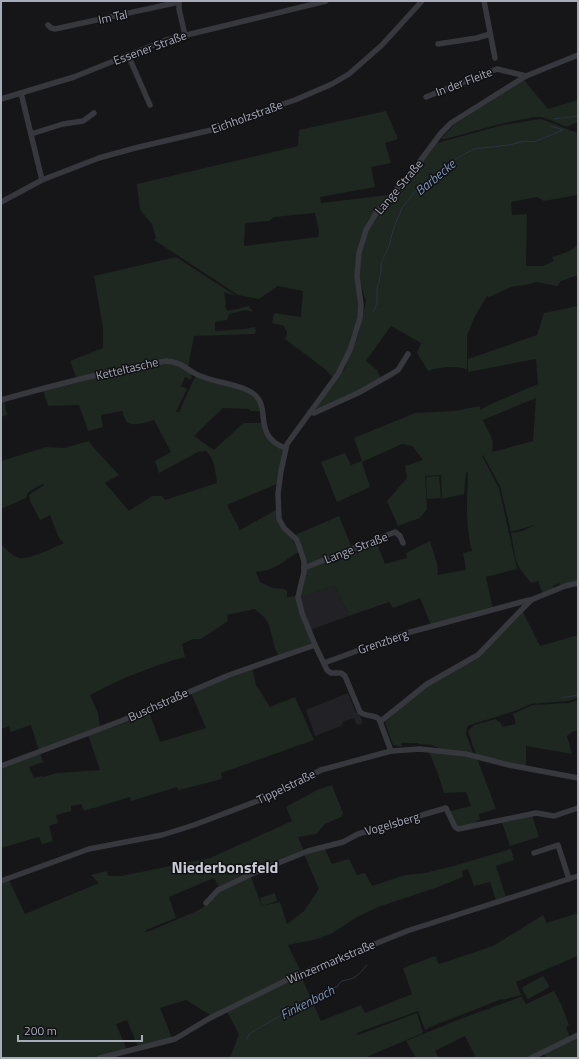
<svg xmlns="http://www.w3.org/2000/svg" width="579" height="1059" font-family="'Titillium Web',sans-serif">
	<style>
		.built { fill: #222226 }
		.green { fill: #1e2720; fill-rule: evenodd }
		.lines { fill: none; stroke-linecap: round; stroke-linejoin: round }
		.stream { stroke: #2b343e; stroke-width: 1 }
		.minor { stroke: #37373e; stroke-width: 5.5 }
		.labels { text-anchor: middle; stroke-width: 3; stroke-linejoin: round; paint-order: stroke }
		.street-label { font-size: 12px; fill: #a7abba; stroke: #111114 }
		.water-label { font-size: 13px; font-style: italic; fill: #7b95b8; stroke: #111114 }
		.district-label { font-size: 16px; font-weight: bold; fill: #c8cbd5; stroke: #111114 }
	</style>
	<rect width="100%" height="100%" fill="#161619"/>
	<g class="built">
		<path d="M335 586 349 616 310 630 303 611 300 596Z"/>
		<path d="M348 693 355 711 360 716 363 723 357 725 354 718 344 721 341 726 315 736 306 710Z"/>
	</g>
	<g class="green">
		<path d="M524 80 548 109 578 100V122L566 127 548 119 541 117H534L500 124 445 139 441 138 455 124Z"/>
		<path d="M386 111 398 139 385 143 391 163 371 167 375 187 320 197 321 203 388 195 368 220 362 236 358 252 360 305 356 329 349 349 333 378 325 369 285 339 287 332 284 326 272 323 274 313 301 317 303 291 278 286 259 299 238 295 154 240 156 238 152 224 140 210 137 184 298 146 299 130ZM315 213 319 231 318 237 244 246 245 223 269 221 274 217Z"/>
		<path d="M541 119 578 133 577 195 544 201 537 197 511 202 512 215 527 214 526 266H543L554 261 552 257C561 254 571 252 578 244V275L561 281 557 286 536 282 530 284 511 287 489 297 487 296 474 318 467 336V370C459 365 437 367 428 371L417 353 421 343 391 326 366 361 377 370 381 379 318 410 317 407 345 368 357 338 366 302 359 277 361 255 366 236 376 216 387 203 414 174 437 143 503 125Z"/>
		<path d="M176 257 236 296 224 292 226 302 225 307 228 311 249 306 253 312 246 310 229 314 227 320 215 322V331L244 329 255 327 256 331 255 334 194 336 188 368 165 360 77 379 70 361 103 348V328L94 276Z"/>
		<path d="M578 306V582L561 586 559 583 553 586 554 589 543 594 538 581 531 583 520 569 516 561 511 533 522 531 535 525 511 532 500 486 483 455 482 456 499 488 517 569 486 577 493 609 431 625 420 598 393 608 389 602 349 616 335 586 301 596 307 568 376 541 385 564 407 558 406 553 430 541 437 563 438 575 466 570 463 553 472 551C465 523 467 500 468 472L466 473 464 494 442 499 441 475 425 476 427 509 420 518 398 526 387 501 407 478 405 466 423 460 412 446 402 444 362 462 370 487 337 502 321 462 345 453 351 465 362 461 354 438 415 413 455 411 480 406V410L491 404 538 384 536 359 468 372V359L537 335 544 313ZM536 398 533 441 492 452C495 437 488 433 483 420Z"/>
		<path d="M165 361 178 363 192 373 191 380 185 377 181 386 187 389 176 412H179L193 381 196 376 248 393 258 401 260 411H250V409L223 408 194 436 214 450 239 427 244 423H262C264 429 265 437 270 441 274 445 279 446 283 451L277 484 227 505 240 530 276 510 299 552C290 556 284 563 275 567 269 570 263 571 256 572L260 582 272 588 284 589 287 591V597L296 596 312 643 279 656C271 645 273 629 265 618 262 615 258 612 255 609L227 615 228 621 201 639H193L182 644 185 657C152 666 120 679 90 695L98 713 100 728 39 751 31 725 11 732 9 726 1 729V544C6 549 12 556 19 558 28 560 54 548 64 543L59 538 50 515 40 520 30 501 29 495 44 485 43 484C37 487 27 490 26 498L1 509V461L46 447 64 448 89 441 93 447 119 475 105 483 129 511 152 496H162L165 500 217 483C216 474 214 457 206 451L198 452 159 473 155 461 171 452 154 420C147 422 131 428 126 421 124 418 124 414 122 411L101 415 103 427 88 431 79 405 48 406 43 390Z"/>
		<path d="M1 400H4L7 415 1 417Z"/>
		<path d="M439 476 441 498 427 499 426 477Z"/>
		<path d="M339 516 352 548 306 565 295 535Z"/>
		<path d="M523 612 540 646 578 635V698L568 701 531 704 515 711 470 725 467 727 466 734 473 753 441 749 431 745 419 744V743H401L402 747 393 745 385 722 424 688 448 674 479 658Z"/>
		<path d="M252 668 256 685 270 707 295 697 314 740 221 773 222 779 179 790 177 787 131 801 130 797 84 811 81 804 71 806V811L56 815 58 823 49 826 53 841 42 844 39 837 1 848V767L40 753 43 762 29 767 34 778 42 776 43 777 57 773 100 770 88 735 123 724 149 712 160 742 206 728 191 693Z"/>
		<path d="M578 700V730L572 732 567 736 572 754 526 746V767L476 754 475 752 468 731 474 725 495 719 501 723 502 727 516 724 513 714 532 705 568 703Z"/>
		<path d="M429 752 477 758 496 809 479 814 480 820 476 821 477 824 457 826 450 811 471 806 466 792 444 793 438 774Z"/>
		<path d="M332 785 343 813 341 817 325 824 316 834 298 837 304 851 219 887 214 878 169 897 176 918 146 930 145 932 152 930 199 910 207 904 216 894 250 875 262 906 280 902 287 924 304 911 319 889 304 854 324 847 332 864 349 859 357 875 365 873 372 886 405 875 425 873 457 865 511 849 514 860 496 866 506 897 496 900 490 882 474 886 468 869 462 871 463 877 438 887 378 907 357 917 331 934 314 940 288 945 301 972 212 1016 186 1000 160 1008 172 1038 138 1047 127 1020 116 1024 127 1050 92 1058H1V883L9 880 25 914 99 883 91 875 107 871 108 876H121L210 858 292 821 286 807 317 790Z"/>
		<path d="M532 815 539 837 510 846 502 822Z"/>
		<path d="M275 893 277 901 262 906 260 898Z"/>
		<path d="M578 913V956L516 982 521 995 503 1000 502 999 430 1027 425 1030 418 1011 357 1033 358 1035 417 1013 423 1033 364 1058H230L239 1034 227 1012 301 976 321 1021 361 1005 365 1013 412 994 403 968 435 956 439 964 493 946 543 915 547 923Z"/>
		<path d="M543 976 549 985 548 988 528 999 522 989 523 987Z"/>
		<path d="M554 991 561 1004 569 1025 566 1027 570 1037 527 1058H476L465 1036 435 1051 439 1058H416L406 1041 455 1021 520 997H522L526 1004Z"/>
		<path d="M578 1036V1058H546L544 1052Z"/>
	</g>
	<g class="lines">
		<g class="stream">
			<path d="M554 119C562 117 569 119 578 115"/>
			<path d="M373 312 377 303V290L381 272V263L389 246 393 230 402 208 414 193 457 158 474 149 509 145 525 141 534 142 563 130 551 126"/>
			<path d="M561 698 578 695"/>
			<path d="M247 1039 249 1034 288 1011 305 1002H310C316 993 326 989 337 987 342 977 348 982 355 977 360 974 363 969 367 965"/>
		</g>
		<g class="minor">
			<path d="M179 1V9L185 35"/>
			<path d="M484 1 495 58"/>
			<path d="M48 25 51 28 55 29 179 2"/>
			<path d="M438 44 477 38 490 34"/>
			<path d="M128 55 150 105"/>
			<path d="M21 93 42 180"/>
			<path d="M426 97 497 69 526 76"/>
			<path d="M1 99 74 77 166 40 326 1"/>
			<path d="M31 134 63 124 83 121 94 113"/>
			<path d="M1 202 42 180 99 158 135 148 224 127 262 111 295 100 332 84 349 74 382 45 422 1"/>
			<path d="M1 400C37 390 74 380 110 372 121 370 132 370 143 367 151 366 159 361 167 361 179 362 184 367 194 373 211 383 234 382 251 392 274 406 250 434 285 448"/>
			<path d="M310 412 314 413 358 393 390 375 398 370 408 354"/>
			<path d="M304 568 395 532 400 536 403 543"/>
			<path d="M324 663 403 634 529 600H531"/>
			<path d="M381 721 427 684 478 655 531 600 565 586 578 583"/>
			<path d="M391 751 379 719C373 714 366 717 360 712L345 676 341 673H331L327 670 315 645 302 613 298 597 304 572V561L299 546 296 539 284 528 279 519 278 494 281 471 287 444 338 374 350 350 360 318 361 305 357 276 359 253 366 230 376 213 415 168 441 133 451 123 526 76 578 55"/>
			<path d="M1 766 121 721 229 675 315 645"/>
			<path d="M534 853 558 845 569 879"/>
			<path d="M1 881 89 849 162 835 194 825 268 797 321 770 391 751 420 749 466 754 509 765 578 778"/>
			<path d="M206 903 218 890 256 872 308 851 343 842 358 834 446 808 455 827 458 829 536 813 554 816 578 808"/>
			<path d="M100 1058 175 1039 210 1018 293 977 407 931 578 876"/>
			<path d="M531 1058 578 1035"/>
		</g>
	</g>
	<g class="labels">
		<g class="street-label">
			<text transform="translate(113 17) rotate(-12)" y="4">Im Tal</text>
			<text transform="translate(150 48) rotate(-20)" y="4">Essener Straße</text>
			<text transform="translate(464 82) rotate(-21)" y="4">In der Fleite</text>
			<text transform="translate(247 117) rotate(-20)" y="4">Eichholzstraße</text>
			<text transform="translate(399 187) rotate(-50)" y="4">Lange Straße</text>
			<text transform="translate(127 369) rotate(-13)" y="4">Ketteltasche</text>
			<text transform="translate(356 548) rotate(-21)" y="4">Lange Straße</text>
			<text transform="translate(383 642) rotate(-19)" y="4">Grenzberg</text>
			<text transform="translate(158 705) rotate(-24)" y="4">Buschstraße</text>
			<text transform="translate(286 787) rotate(-26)" y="4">Tippelstraße</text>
			<text transform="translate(392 824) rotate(-16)" y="4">Vogelsberg</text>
			<text transform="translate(331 962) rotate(-23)" y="4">Winzermarkstraße</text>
		</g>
		<g class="water-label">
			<text transform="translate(435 177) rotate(-40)" y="5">Barbecke</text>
			<text transform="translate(307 1002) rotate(-27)" y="5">Finkenbach</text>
		</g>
		<g class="district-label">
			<text x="225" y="873">Niederbonsfeld</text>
		</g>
	</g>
	<rect width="579" height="1059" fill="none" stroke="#a7abba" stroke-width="4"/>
	<path d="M18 1035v6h124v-6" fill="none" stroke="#a7abba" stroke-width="2"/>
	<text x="24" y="1035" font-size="12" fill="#a7abba" stroke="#111114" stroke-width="3" paint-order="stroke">200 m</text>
</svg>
